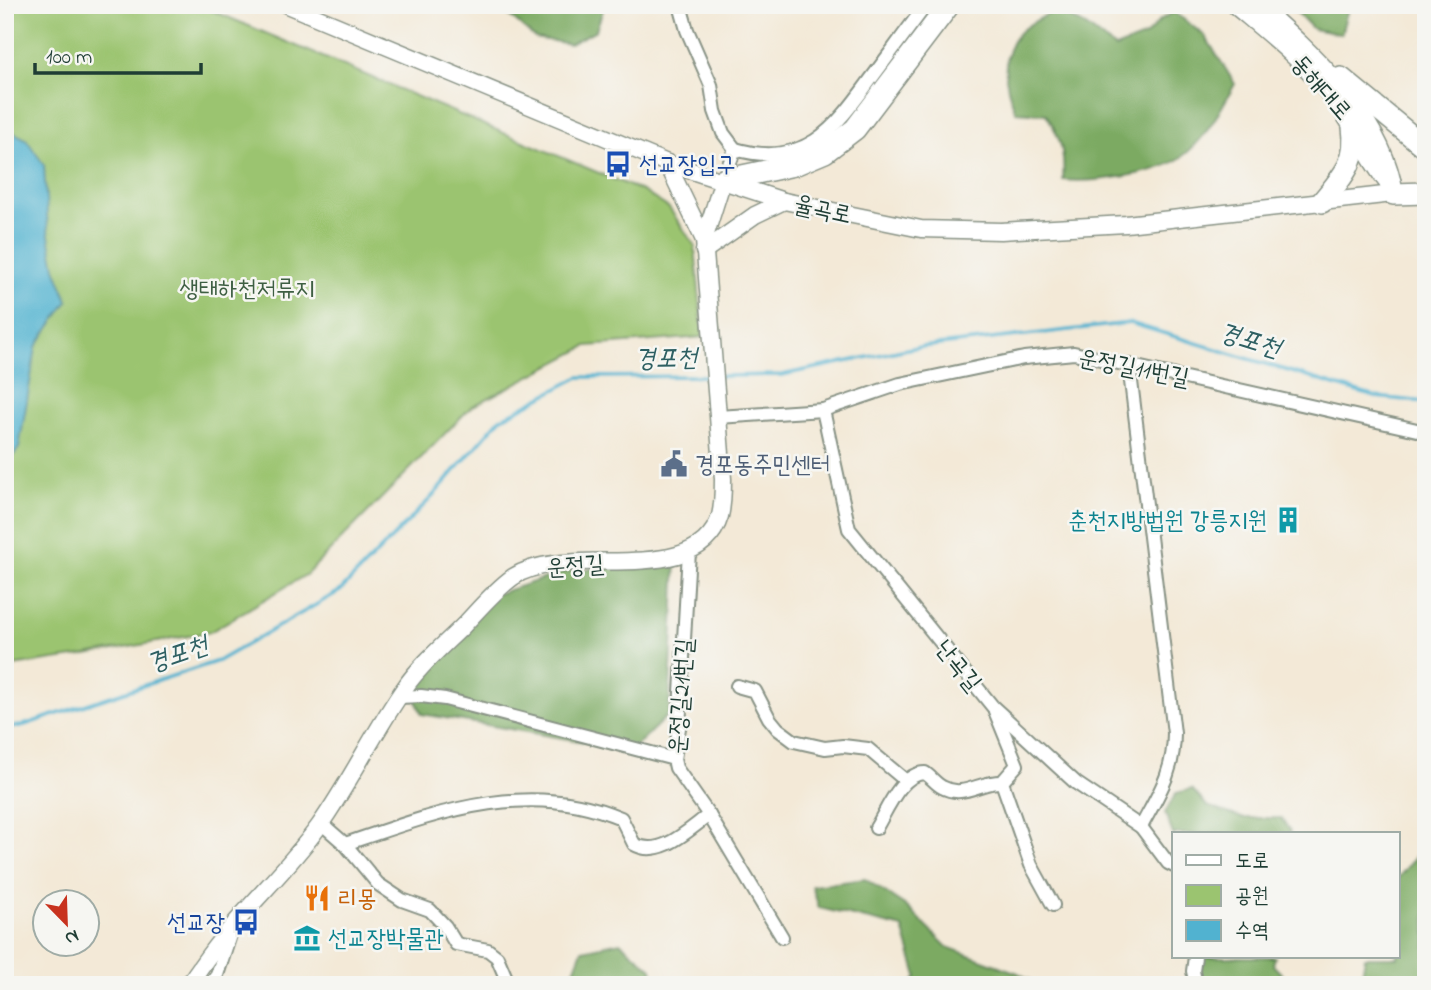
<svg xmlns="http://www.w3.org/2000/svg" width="1431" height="990" font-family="'Indie Flower','Poor Story',sans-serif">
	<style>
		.green { fill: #9bc470; stroke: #5d8052; stroke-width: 2 }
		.forest { fill: #7caa62; stroke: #4e744b; stroke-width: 2 }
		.water { fill: #51b2d0; stroke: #387882; stroke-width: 2 }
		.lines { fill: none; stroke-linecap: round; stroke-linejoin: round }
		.stream { stroke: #51b2d0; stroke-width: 3.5 }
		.minor-casing { stroke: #899386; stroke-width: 16 }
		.tertiary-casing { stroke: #899386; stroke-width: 19 }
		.primary-casing { stroke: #899386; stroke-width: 24 }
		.minor { stroke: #fff; stroke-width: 12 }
		.tertiary { stroke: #fff; stroke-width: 16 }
		.primary { stroke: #fff; stroke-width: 21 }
		.labels { text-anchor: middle; stroke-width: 5; stroke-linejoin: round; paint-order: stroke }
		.street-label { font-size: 24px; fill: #1f3d34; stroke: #f6f6f2 }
		.transit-label { font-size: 24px; fill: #164399; stroke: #f6f6f2; text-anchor: start }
		.park-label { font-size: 24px; fill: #3e5f43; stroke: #f6f6f2 }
		.service-label { font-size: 24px; fill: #4e5e75; stroke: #f6f6f2; text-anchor: start }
		.culture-label { font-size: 24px; fill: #0d838f; stroke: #f6f6f2; text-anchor: end }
		.food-label { font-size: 24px; fill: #c56008; stroke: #f6f6f2; text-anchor: start }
		.water-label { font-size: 26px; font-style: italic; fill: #2e6063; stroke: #f6f6f2 }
	</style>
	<rect width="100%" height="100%" fill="#f6f6f2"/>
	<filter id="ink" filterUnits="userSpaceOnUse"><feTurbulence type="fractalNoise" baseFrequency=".0143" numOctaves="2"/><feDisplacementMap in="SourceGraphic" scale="14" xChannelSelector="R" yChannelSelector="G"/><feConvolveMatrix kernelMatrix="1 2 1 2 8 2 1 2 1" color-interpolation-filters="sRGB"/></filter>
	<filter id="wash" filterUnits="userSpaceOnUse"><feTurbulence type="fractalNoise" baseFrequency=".00686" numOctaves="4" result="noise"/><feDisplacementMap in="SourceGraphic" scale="28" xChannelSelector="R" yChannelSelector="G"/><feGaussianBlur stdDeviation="1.57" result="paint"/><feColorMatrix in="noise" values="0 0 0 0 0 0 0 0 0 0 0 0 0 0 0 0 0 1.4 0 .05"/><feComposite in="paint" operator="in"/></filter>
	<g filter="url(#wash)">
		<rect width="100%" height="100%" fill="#f3e9d7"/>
		<path class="green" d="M5 5H199L642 191 669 208 695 246 703 337 587 346 471 407 307 574 210 632 81 656 5 667Z"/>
		<g class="forest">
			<path d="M497 5H603L604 7 596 30 570 44 535 38Z"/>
			<path d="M1290 5H1349L1341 34 1313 29Z"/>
			<path d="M1055 10 1086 26 1115 48 1146 36 1160 20 1174 12 1205 36 1235 84C1220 110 1206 140 1180 158 1157 175 1091 183 1063 180 1065 153 1061 138 1046 114L1016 112C1005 87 999 57 1018 34 1026 24 1044 17 1055 10Z"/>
			<path d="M676 559 669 714 632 750 422 714 411 689 493 595 564 572Z"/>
			<path d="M1192 789 1207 806 1242 818H1281L1290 831 1289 834H1174V837L1165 813 1176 793Z"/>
			<path d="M1426 844V985H1360L1365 957H1398V878Z"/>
			<path d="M865 879 906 906 947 947 1018 973 1039 985H912L917 976 903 928 819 908 812 886Z"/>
			<path d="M620 942 652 969 655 985H580L574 971 582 950Z"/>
			<path d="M1192 957H1275L1273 965 1292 985H1202L1193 972Z"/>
		</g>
		<path class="water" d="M5 128 26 139 44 165 48 230 55 268 68 301 36 347 19 448 5 466Z"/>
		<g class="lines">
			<g class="stream">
				<path d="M719 376 782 375 912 348 1130 323 1375 397 1426 402"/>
				<path d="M5 727 21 726 218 661 340 591 431 498 500 419 579 377 711 376"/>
			</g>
		</g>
	</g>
	<g filter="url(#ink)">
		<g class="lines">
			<g class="minor-casing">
				<g id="minor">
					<path d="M680 5 687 30 711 85 715 111 723 133 735 149"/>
					<path d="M723 180 735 149C804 169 834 130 871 79 889 55 907 30 926 5"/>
					<path d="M1129 365 1174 733C1174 772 1159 793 1141 827"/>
					<path d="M823 410 849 529 993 707 1076 783 1141 827 1168 863 1174 866"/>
					<path d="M718 417 823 410 900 384 1024 358 1074 353 1426 432"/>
					<path d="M689 551 679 728 674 759 676 768 709 815 782 937"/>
					<path d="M737 686 755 691 769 718 778 729 794 741 825 748 843 746 868 749 906 781"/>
					<path d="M399 697 421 696 445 699 674 759"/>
					<path d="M995 711 1017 765 1002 782 1031 865 1053 905"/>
					<path d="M321 823 345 844 378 884 402 900 430 910 445 926 456 944 488 950 497 957 509 985"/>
					<path d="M876 828C887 810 901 773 925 773 931 777 936 784 942 787 964 799 979 781 1002 782"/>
					<path d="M345 844C436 813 527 778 621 818L634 844C660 859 688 830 709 815"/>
					<path d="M1195 957 1193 971 1196 985"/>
					<path d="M210 985 217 975 232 929"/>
				</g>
			</g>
			<g class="tertiary-casing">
				<g id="tertiary">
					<path d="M287 5 667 163 784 201 921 229 1001 231 1126 224 1393 194"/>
					<path d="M667 163 704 240"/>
					<path d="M704 251 755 215 784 201"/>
					<path d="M188 985C197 972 206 959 216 946 248 905 288 869 319 826 351 781 374 731 406 686 421 664 445 644 464 625 480 608 495 590 513 577 567 541 698 591 720 516 723 504 723 491 723 479L704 240 723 180"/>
				</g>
			</g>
			<g class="primary-casing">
				<g id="primary">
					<path d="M1238 5C1270 32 1304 59 1330 91 1354 119 1367 154 1390 182 1374 111 1307 52 1255 5"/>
					<path d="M1341 78 1426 148"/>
					<path d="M723 180 794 165 825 152 855 129 949 5"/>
					<path d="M1390 182 1393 194 1426 193"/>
					<path d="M1322 202C1343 176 1358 162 1353 127"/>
				</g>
			</g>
			<use href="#minor" class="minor"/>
			<use href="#tertiary" class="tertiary"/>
			<use href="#primary" class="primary"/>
		</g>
	</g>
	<defs>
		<g id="bus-bare" transform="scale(2.1)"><path d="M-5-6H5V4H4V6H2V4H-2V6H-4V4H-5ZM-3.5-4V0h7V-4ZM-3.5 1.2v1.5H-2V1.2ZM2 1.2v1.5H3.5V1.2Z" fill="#1a4fb4" stroke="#f6f6f2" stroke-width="2.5" paint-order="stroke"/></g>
		<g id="civic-bare" transform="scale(2.1)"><path d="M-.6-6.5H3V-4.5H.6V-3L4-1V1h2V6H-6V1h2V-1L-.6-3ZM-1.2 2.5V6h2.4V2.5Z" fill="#5c6f8a" stroke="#f6f6f2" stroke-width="2.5" paint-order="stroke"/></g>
		<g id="building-bare" transform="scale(2.1)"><path d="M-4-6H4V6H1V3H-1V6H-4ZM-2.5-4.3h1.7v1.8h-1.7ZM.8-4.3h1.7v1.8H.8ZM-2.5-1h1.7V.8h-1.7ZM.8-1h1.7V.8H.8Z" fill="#0f9aa8" stroke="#f6f6f2" stroke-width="2.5" paint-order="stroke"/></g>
		<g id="restaurant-bare" transform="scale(2.1)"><path d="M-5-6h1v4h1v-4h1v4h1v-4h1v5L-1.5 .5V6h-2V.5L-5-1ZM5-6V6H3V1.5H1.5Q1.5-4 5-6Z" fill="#e8710a" stroke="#f6f6f2" stroke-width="2.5" paint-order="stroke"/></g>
		<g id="museum-bare" transform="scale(2.1)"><path d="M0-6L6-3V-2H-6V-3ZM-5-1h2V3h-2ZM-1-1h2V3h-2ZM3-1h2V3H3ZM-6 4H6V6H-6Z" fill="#0f9aa8" stroke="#f6f6f2" stroke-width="2.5" paint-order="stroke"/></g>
	</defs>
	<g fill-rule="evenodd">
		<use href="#bus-bare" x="618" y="164"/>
		<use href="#civic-bare" x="674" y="464"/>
		<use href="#building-bare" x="1288" y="520"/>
		<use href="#restaurant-bare" x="317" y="898"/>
		<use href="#bus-bare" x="246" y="922"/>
		<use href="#museum-bare" x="307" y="938"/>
	</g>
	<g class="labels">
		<g class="street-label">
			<text transform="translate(1322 87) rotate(49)" y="8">동해대로</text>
			<text transform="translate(823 209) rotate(12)" y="8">율곡로</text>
			<text transform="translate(1134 367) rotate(11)" y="8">운정길11번길</text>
			<text transform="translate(575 565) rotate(-4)" y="8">운정길</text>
			<text transform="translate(959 665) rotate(51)" y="8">난곡길</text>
			<text transform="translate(680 696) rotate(-86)" y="8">운정길21번길</text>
		</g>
		<g class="transit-label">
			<text x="639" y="172">선교장입구</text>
			<text x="225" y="930" text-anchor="end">선교장</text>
		</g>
		<g class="park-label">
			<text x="247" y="296">생태하천저류지</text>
		</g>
		<g class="service-label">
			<text x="695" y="472">경포동주민센터</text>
		</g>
		<g class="culture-label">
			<text x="1267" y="528">춘천지방법원 강릉지원</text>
			<text x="328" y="946" text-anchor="start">선교장박물관</text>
		</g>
		<g class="food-label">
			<text x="338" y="906">리몽</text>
		</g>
		<g class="water-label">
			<text transform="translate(1250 339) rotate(17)" y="9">경포천</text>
			<text transform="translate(666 357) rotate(-1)" y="9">경포천</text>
			<text transform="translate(177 653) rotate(-19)" y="9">경포천</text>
		</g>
	</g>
	<rect width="1431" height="990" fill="none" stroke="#f6f6f2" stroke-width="28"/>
	<rect x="1172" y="832" width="228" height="126" fill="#f6f6f2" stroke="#a0aca6" stroke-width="2"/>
	<rect x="1186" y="855" width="35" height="10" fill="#ffffff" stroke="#a0aca6" stroke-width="2"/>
	<text x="1235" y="867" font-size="21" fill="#1f3d34">도로</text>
	<rect x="1186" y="885" width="35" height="21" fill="#9bc470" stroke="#a0aca6" stroke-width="2"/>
	<text x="1235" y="902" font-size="21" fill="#1f3d34">공원</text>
	<rect x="1186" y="920" width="35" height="21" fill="#51b2d0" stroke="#a0aca6" stroke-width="2"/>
	<text x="1235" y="937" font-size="21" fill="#1f3d34">수역</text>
	<g transform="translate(66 923) rotate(157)"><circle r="33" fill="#f6f6f2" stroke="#a0aca6" stroke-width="2"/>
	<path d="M0-5L12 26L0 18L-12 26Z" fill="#c8321e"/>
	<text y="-10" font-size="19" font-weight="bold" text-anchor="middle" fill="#1f3d34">N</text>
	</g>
	<path d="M35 63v10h166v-10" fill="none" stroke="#1f3d34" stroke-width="3.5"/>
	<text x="46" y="63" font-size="21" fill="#1f3d34" stroke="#f6f6f2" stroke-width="5" paint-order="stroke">100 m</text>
</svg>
